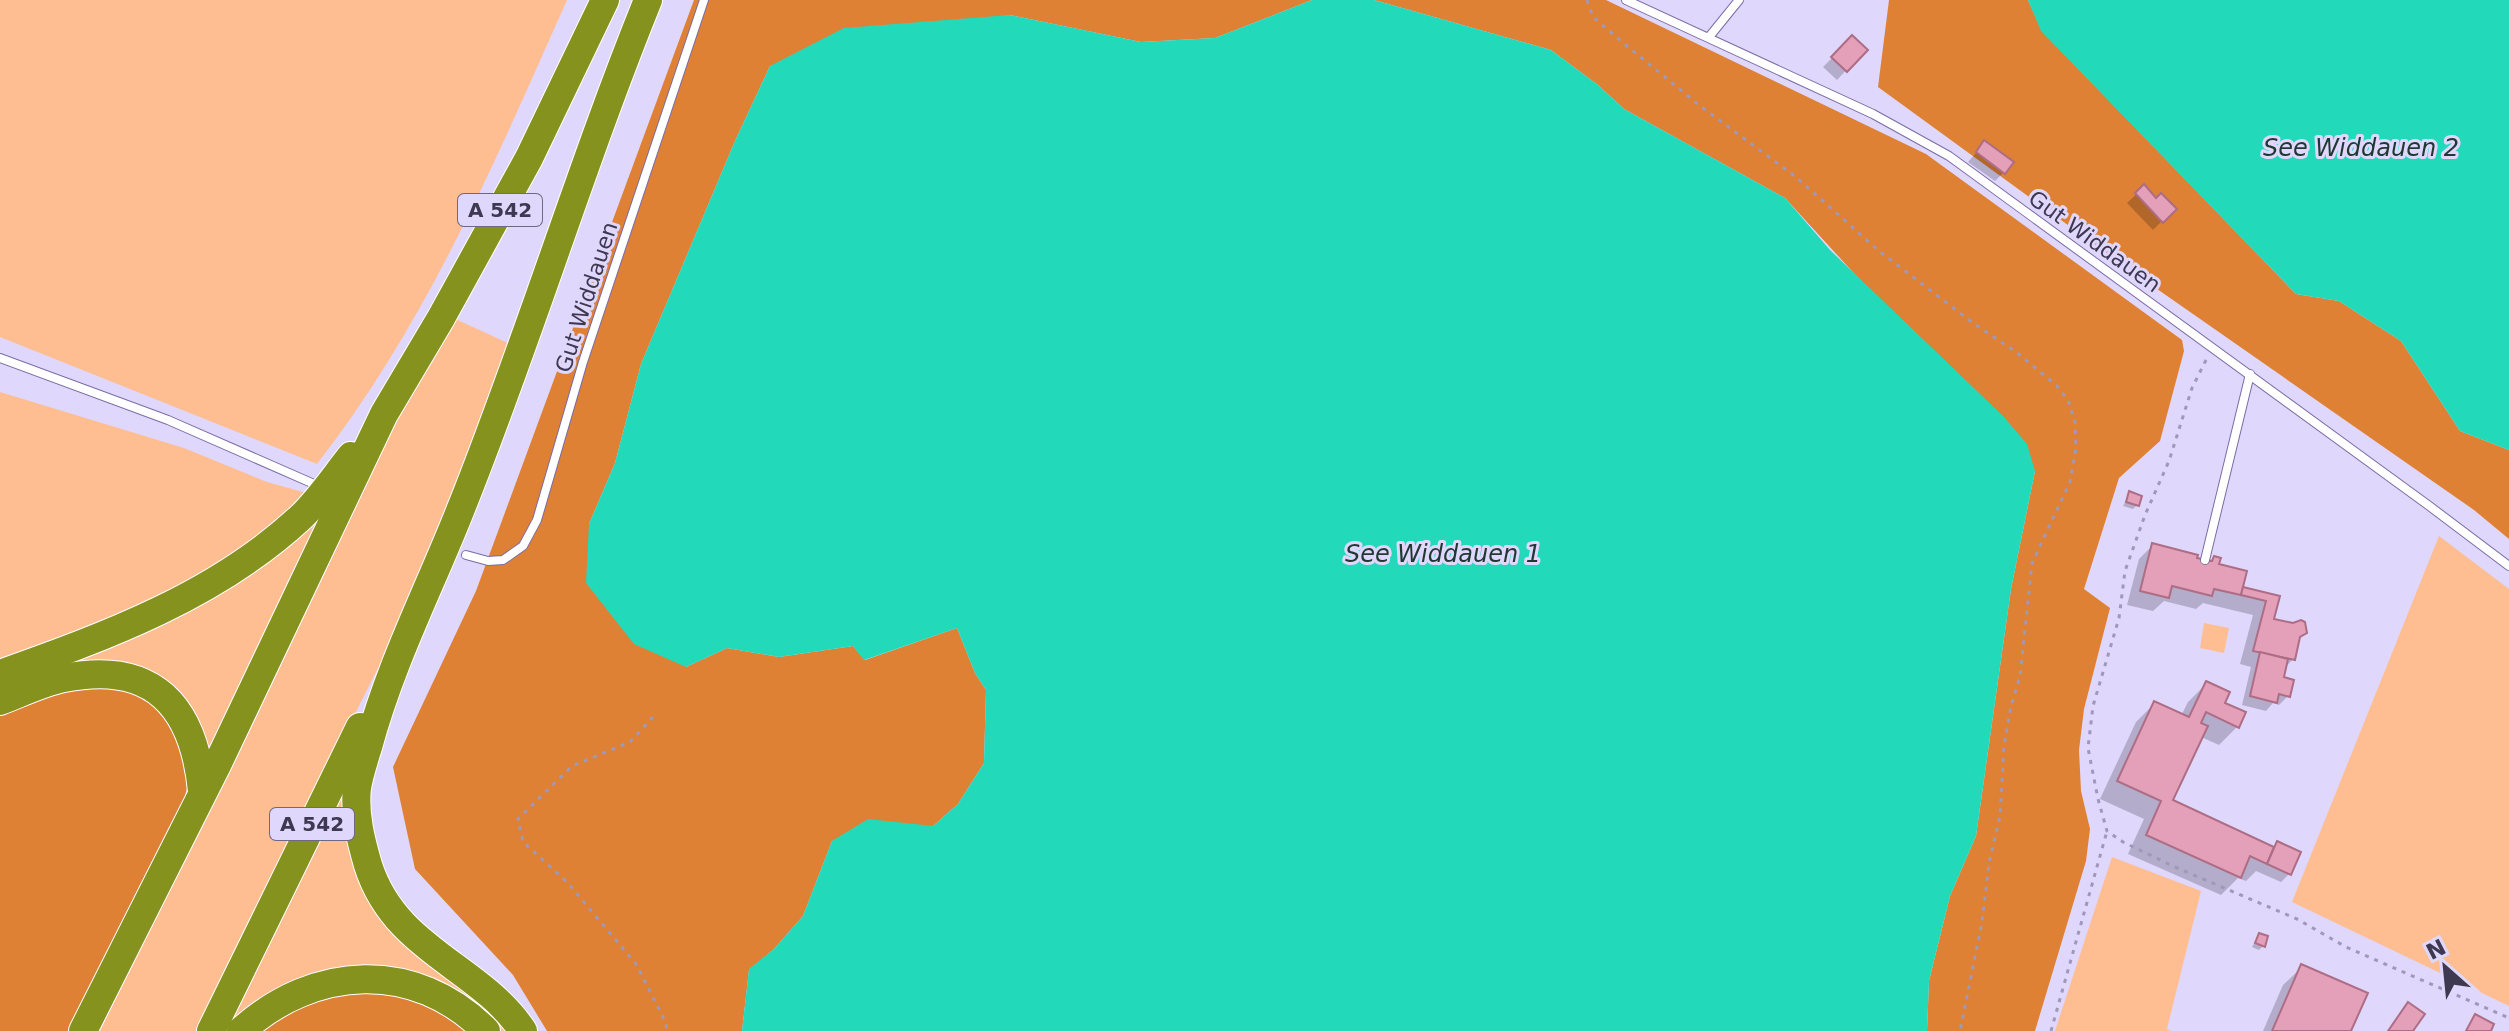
<svg xmlns="http://www.w3.org/2000/svg" width="2509" height="1031" font-family="'DejaVu Sans',sans-serif">
	<style>
		.green { fill: #febe91 }
		.forest { fill: #de8135 }
		.water { fill: #22dab9 }
		.shadow { fill: #0003 }
		.building { fill: #e4a0b9; stroke: #ad6d85; stroke-width: 2 }
		.lines { fill: none; stroke-linecap: round; stroke-linejoin: round }
		.lane-casing { stroke: #7b6ca4; stroke-width: 10 }
		.highway-casing { stroke: #fff; stroke-width: 30 }
		.path { stroke: #9f98b8; stroke-width: 3; stroke-dasharray: 4 6; stroke-linecap: butt }
		.lane { stroke: #fff; stroke-width: 8 }
		.highway { stroke: #86921e; stroke-width: 28 }
		.labels { text-anchor: middle; stroke-width: 6; stroke-linejoin: round; paint-order: stroke }
		.shield { fill: #e0d7fd; stroke: #6f6885; stroke-width: 2 }
		.shield-label { font-size: 20px; font-weight: bold; fill: #3e3851 }
		.street-label { font-size: 22px; fill: #3e3851; stroke: #e0d7fd }
		.water-label { font-size: 24px; font-style: italic; fill: #1f3932; stroke: #e0d7fd }
	</style>
	<rect width="100%" height="100%" fill="#e0d7fd"/>
	<g class="green">
		<path d="M0 0H567C495 162 426 324 317 464L0 337Z"/>
		<path d="M451 317 512 345 387 650 196 1031H100L385 436Z"/>
		<path d="M0 392 184 448 267 482 310 494 292 512 196 583 0 663Z"/>
		<path d="M331 506 210 762 0 683Z"/>
		<path d="M2439 536 2509 589V1006L2292 902Z"/>
		<path d="M2204 623 2229 628 2224 653 2200 648Z"/>
		<path d="M344 780 354 851 511 1031H501L493 1022 337 969 302 977 282 988 229 1031H221Z"/>
		<path d="M2112 857 2201 891 2167 1029 2172 1031H2055Z"/>
	</g>
	<g class="forest">
		<path d="M694 0H1312L1215 38 1141 42 1010 15 770 66 735 141 641 364 615 463 589 524 686 667 727 648 779 657 853 646 865 660 957 628 975 673 986 690 984 763 958 804 933 826 832 841 803 916 774 949 749 970 742 1031H547L513 975 415 869 393 767 476 591Z"/>
		<path d="M1374 0H1606L1926 154 2182 340 2184 351 2160 441 2119 478 2084 589 2110 608 2084 709 2079 750 2081 791 2090 829 2086 861 2035 1031H1927L1929 981 1950 896 1976 836 2011 589 2035 471 1785 198 1624 109 1598 85 1551 50Z"/>
		<path d="M1889 0H2028L2042 31 2296 294 2339 301 2401 341 2460 431 2509 450V539L2474 510 2127 268 1878 87Z"/>
		<path d="M70 684 126 686 173 715 189 780 184 800 69 1031H0V710Z"/>
		<path d="M388 987 475 1031H255L314 995Z"/>
	</g>
	<g class="water">
		<path d="M1312 0H1374L1551 50 1598 85 1624 109 1785 198 1830 250 2003 416 2027 444 2035 471 2011 589 1976 836 1950 896 1929 981 1927 1031H742L749 969 774 949 803 916 832 841 868 819 933 826 958 804 984 763 986 690 975 673 957 628 864 660 853 646 779 657 727 648 686 667 634 644 586 583 589 524 615 463 641 364 735 141 770 66 844 28 1010 15 1141 42 1215 38Z"/>
		<path d="M2028 0H2509V450L2460 431 2401 341 2339 301 2296 294 2041 31Z"/>
	</g>
	<g class="shadow">
		<path d="M1852 38 1865 50 1837 80 1823 67Z"/>
		<path d="M1985 143 2004 172 1995 181 1968 162Z"/>
		<path d="M2144 187 2156 200 2174 209 2153 230 2127 203Z"/>
		<path d="M2130 494 2137 505 2133 509 2123 506Z"/>
		<path d="M2153 545 2210 563 2214 558 2217 565 2241 589 2278 597 2272 621 2305 633 2297 640 2293 659 2284 669 2281 679 2288 696 2279 705 2273 703 2266 711 2242 705 2251 667 2240 664 2253 615 2203 603 2196 609 2164 601 2153 611 2127 605 2139 559Z"/>
		<path d="M2207 683 2238 726 2219 745 2201 737 2171 801 2272 849 2278 843 2290 873 2281 882 2256 871 2246 881 2238 878 2221 895 2128 854 2144 819 2100 799 2136 722 2154 704 2181 716 2188 702Z"/>
		<path d="M2259 935 2263 946 2259 950 2252 947Z"/>
		<path d="M2302 967 2349 1031H2263L2283 985Z"/>
	</g>
	<g class="building">
		<path d="M1852 35 1868 50 1847 72 1831 57Z"/>
		<path d="M1984 140 2014 162 2005 174 1976 152Z"/>
		<path d="M2144 184 2156 198 2161 193 2177 209 2163 223 2135 193Z"/>
		<path d="M2129 491 2142 496 2139 506 2126 502Z"/>
		<path d="M2152 543 2198 555 2197 558 2212 561 2214 556 2221 558 2219 564 2247 571 2241 595 2214 589 2212 596 2172 586 2169 598 2140 591Z"/>
		<path d="M2243 587 2280 596 2274 619 2293 623 2301 620 2305 622 2307 633 2300 637 2295 660 2253 651 2266 601 2241 595Z"/>
		<path d="M2260 652 2288 659 2284 677 2294 680 2290 697 2279 694 2277 703 2250 696Z"/>
		<path d="M2206 681 2230 692 2225 703 2246 712 2239 728 2206 712 2201 723 2208 726 2173 800 2274 847 2267 864 2250 856 2241 878 2146 835 2161 801 2117 781 2154 701 2189 717Z"/>
		<path d="M2277 841 2301 852 2291 875 2267 864Z"/>
		<path d="M2259 933 2268 936 2265 947 2255 943Z"/>
		<path d="M2301 964 2368 993 2351 1031H2272Z"/>
		<path d="M2408 1002 2425 1014 2413 1031H2388Z"/>
		<path d="M2475 1014 2494 1024 2491 1031H2466Z"/>
	</g>
	<g class="lines">
		<g class="lane-casing">
			<g id="lane">
				<path d="M1626 0 1873 114 1949 156 2428 505 2509 566"/>
				<path d="M1709 37 1739 0"/>
				<path d="M0 358 168 420 314 484"/>
				<path d="M466 555 488 561 503 560 523 546 537 520 583 362 704 0"/>
				<path d="M2205 560 2250 374"/>
			</g>
		</g>
		<g class="highway-casing">
			<g id="highway">
				<path d="M0 674C107 636 216 596 301 517 320 499 335 476 351 456"/>
				<path d="M0 701C21 693 43 682 64 678 154 660 194 707 202 791"/>
				<path d="M83 1031 217 765 384 414 441 318 529 158 605 0"/>
				<path d="M211 1031 360 727"/>
				<path d="M241 1031C314 965 415 959 486 1031"/>
				<path d="M523 1031C480 966 395 951 368 865 361 841 354 814 357 788 359 775 364 760 368 747 390 665 429 589 460 511 528 342 580 168 648 0"/>
			</g>
		</g>
		<g class="path">
			<path d="M1587 0 1593 17 1627 46 1699 105 1796 177 1879 251 1973 323 2016 352 2056 385 2068 400 2075 422 2076 448 2070 482 2032 563 2020 676 2011 706 2004 746 2000 816 1989 863 1982 922 1960 1031"/>
			<path d="M2206 360 2192 388 2169 461 2145 515 2125 571 2119 618 2093 706 2088 748 2098 799 2107 831 2123 842 2175 867 2297 919 2346 947 2509 1018"/>
			<path d="M653 717 630 742 572 766 518 819 523 842 567 882 636 964 666 1023 667 1031"/>
			<path d="M2051 1031 2107 831"/>
		</g>
		<use href="#lane" class="lane"/>
		<use href="#highway" class="highway"/>
	</g>
	<g class="labels">
		<g class="shield">
			<rect x="458" y="194" width="84" height="32" rx="6"/>
			<rect x="270" y="808" width="84" height="32" rx="6"/>
		</g>
		<g class="shield-label">
			<text x="500" y="217">A 542</text>
			<text x="312" y="831">A 542</text>
		</g>
		<g class="street-label">
			<text transform="translate(2095 241) rotate(36)" y="8">Gut Widdauen</text>
			<text transform="translate(586 297) rotate(-72)" y="8">Gut Widdauen</text>
		</g>
		<g class="water-label">
			<text x="2361" y="156">See Widdauen 2</text>
			<text x="1443" y="562">See Widdauen 1</text>
		</g>
	</g>
	<g transform="translate(2445 967) rotate(333)" stroke="#e0d7fd" stroke-width="6" paint-order="stroke">
	<path d="M0-6L14 30L0 20L-14 30Z" fill="#3e3851"/>
	<text y="-12" font-size="22" font-weight="bold" text-anchor="middle" fill="#3e3851">N</text>
	</g>
</svg>
